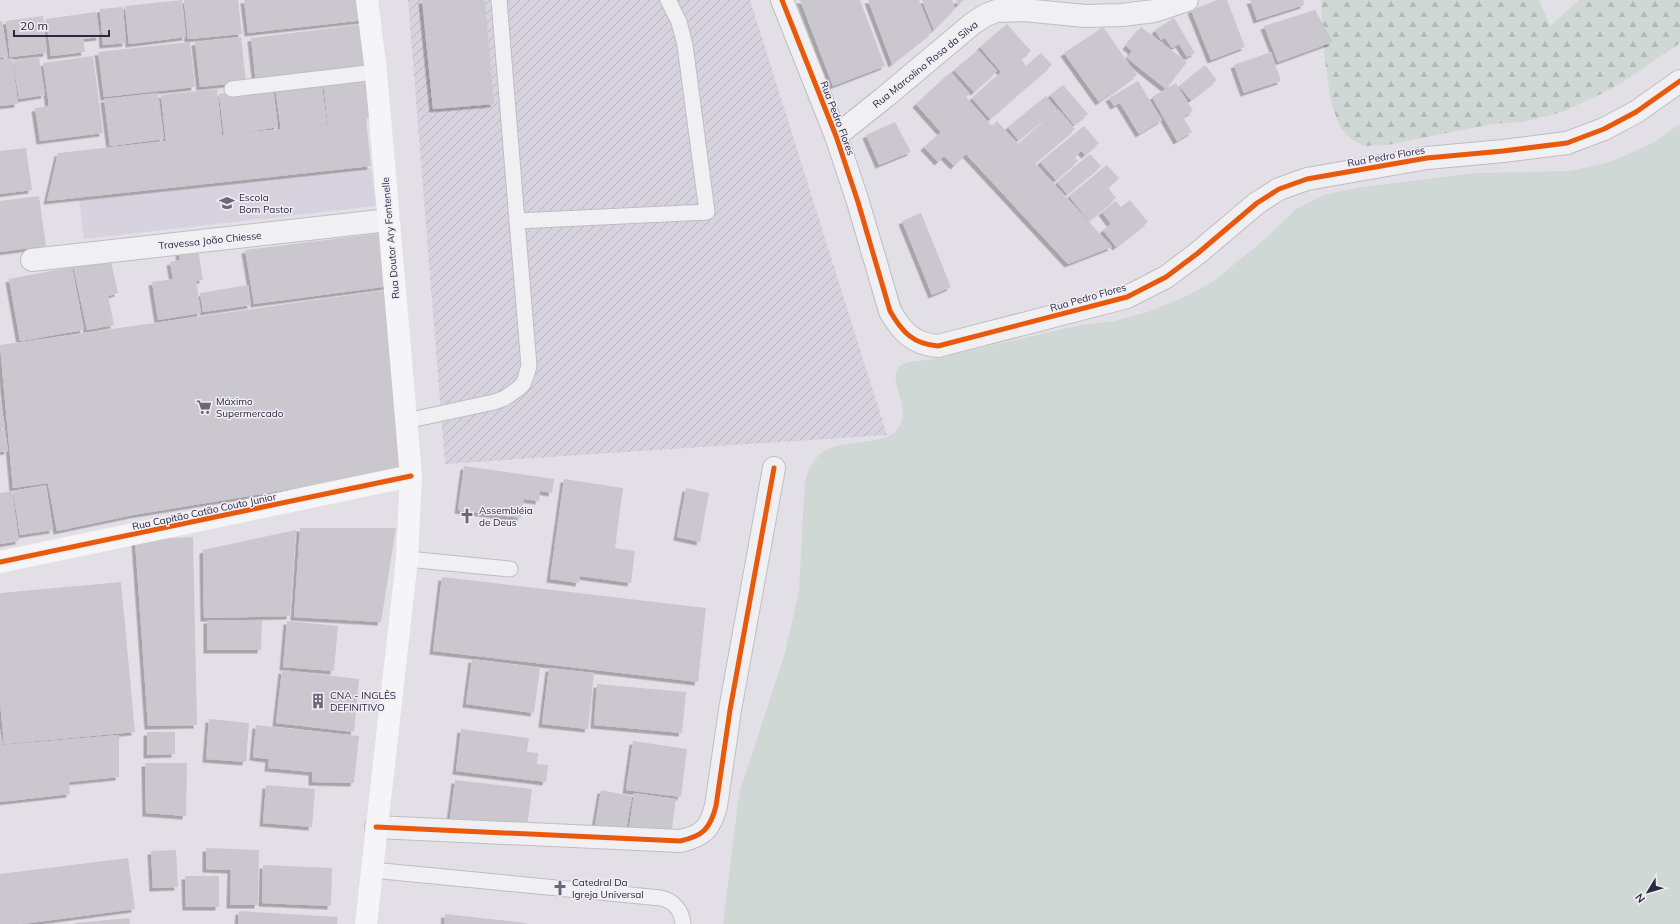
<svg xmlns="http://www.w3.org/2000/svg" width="1680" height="924" font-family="Mulish,sans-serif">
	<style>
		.built { fill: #d7d3de }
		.industrial { fill: url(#industrial-furrows) }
		.grass { fill: #cfd8d4 }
		.forest { fill: url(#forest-firs) }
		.building { fill: #cac8ce; filter: url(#shadow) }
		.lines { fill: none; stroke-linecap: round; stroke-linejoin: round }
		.lane-casing { stroke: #bfbdc3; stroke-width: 17 }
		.street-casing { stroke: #bfbdc3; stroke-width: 24 }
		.lane { stroke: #f0f0f2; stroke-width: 15 }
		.street { stroke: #f0f0f2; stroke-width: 22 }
		.secondary { stroke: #f5f4f6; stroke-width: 22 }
		.cycleway-casing { stroke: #efeef5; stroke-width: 8 }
		.cycleway { stroke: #e8590c; stroke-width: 5 }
		.labels { text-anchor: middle; stroke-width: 3; stroke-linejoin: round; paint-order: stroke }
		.street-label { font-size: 10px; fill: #2e273f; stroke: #efeef5 }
		.poi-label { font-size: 10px; fill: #2e273f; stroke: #efeef5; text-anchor: start }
	</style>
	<defs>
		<pattern id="industrial-furrows" width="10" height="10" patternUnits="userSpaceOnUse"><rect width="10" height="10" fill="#d7d3de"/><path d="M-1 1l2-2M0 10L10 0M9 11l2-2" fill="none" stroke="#b9b5c0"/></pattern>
		<pattern id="forest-firs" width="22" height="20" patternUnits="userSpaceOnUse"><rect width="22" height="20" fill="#cfd8d4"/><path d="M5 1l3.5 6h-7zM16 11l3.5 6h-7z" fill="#b2b9b7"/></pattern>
		<filter id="shadow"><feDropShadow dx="-3.5" dy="3.5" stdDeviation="0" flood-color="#0004"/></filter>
	</defs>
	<rect width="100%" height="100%" fill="#e2e0e6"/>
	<path class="built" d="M371 168 376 206 84 239 79 200Z"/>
	<path class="industrial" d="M408 0H750L887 435 445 464Z"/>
	<path class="grass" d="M1680 124V924H723L739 794 785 653 799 590 805 481C817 442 837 446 871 441 879 439 887 438 894 433 919 411 880 376 903 364 909 361 920 361 927 360L1081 325 1114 321 1148 312 1189 295 1214 281 1267 237 1296 209 1323 195 1362 187 1474 173 1570 171 1610 162 1653 143Z"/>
	<path class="forest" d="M1321 0H1539L1550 26 1579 0H1680V43L1626 80 1601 94 1562 112 1523 122 1492 124 1387 145 1364 146 1351 139 1340 127 1331 102 1324 54Z"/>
	<g class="building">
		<path d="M182 0 186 37 129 44 125 6Z"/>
		<path d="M184 0H238L242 34 188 39Z"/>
		<path d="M244 0H363L365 20 248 33Z"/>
		<path d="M422 0H485L494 104 433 109Z"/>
		<path d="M800 0H860L885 66 833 86Z"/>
		<path d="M868 0H919L932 32 892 64Z"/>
		<path d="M922 0H952L955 9 934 30Z"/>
		<path d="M956 0H964L958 5Z"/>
		<path d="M1217 0H1227L1245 47 1211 60 1191 10Z"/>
		<path d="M1250 0H1303L1304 5 1257 20Z"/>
		<path d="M123 7 126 43 103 45 100 9Z"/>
		<path d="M1315 10 1333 42 1278 62 1264 26Z"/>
		<path d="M96 12 100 37 83 39 85 52 51 56 46 19Z"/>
		<path d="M43 16 47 53 10 57 6 21Z"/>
		<path d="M1174 18 1195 53 1187 57 1179 44 1172 48 1165 38 1161 40 1155 30Z"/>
		<path d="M0 21H2L8 57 0 58Z"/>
		<path d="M365 24 371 69 256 83 251 38Z"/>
		<path d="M1007 24 1031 51 1021 59 1026 66 1041 53 1052 65 990 119 972 98 1001 72 980 47Z"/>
		<path d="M1103 27 1137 75 1099 102 1064 53Z"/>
		<path d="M1141 27 1187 62 1167 88 1176 83 1193 111 1183 117 1192 132 1177 141 1152 97 1166 89 1127 58 1132 51 1126 46Z"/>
		<path d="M241 37 246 82 200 87 195 42Z"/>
		<path d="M190 42 195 87 104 97 98 52Z"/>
		<path d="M978 50 997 71 974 92 954 70Z"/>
		<path d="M1271 52 1281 81 1244 93 1234 65Z"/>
		<path d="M93 56 103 133 40 141 35 108 49 106 43 63Z"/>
		<path d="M39 57 45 95 19 99 13 61Z"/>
		<path d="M12 58 18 104 0 106V60Z"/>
		<path d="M1205 65 1217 80 1191 100 1179 86Z"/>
		<path d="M951 72 970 94 966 97 992 126 997 121 1018 144 1058 109 1075 129 1035 163 1112 247 1068 264 966 154 954 166 944 156 938 162 924 147 941 132 916 104Z"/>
		<path d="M365 78 370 118 341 122 366 119 371 166 47 201 58 153 166 141 161 95 217 89 222 135H224L219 94 273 87 278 127 242 133 281 129 275 87 321 80 327 123 309 126 328 124 323 82Z"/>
		<path d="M1138 81 1162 120 1139 134 1120 103 1114 106 1109 98Z"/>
		<path d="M1063 85 1088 114 1074 125 1050 95Z"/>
		<path d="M158 93 164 139 110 146 104 99Z"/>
		<path d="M1046 96 1057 109 1018 140 1008 127Z"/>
		<path d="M895 122 911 152 879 165 866 135Z"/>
		<path d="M1084 126 1099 143 1085 155 1081 151 1075 157 1078 161 1056 180 1040 162Z"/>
		<path d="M26 148 32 190 0 194V151Z"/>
		<path d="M1090 154 1101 166 1067 194 1057 182Z"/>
		<path d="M1107 165 1119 178 1108 188 1116 198 1089 221 1069 196Z"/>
		<path d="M39 196 46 246 0 252V201Z"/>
		<path d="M1130 200 1148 222 1116 247 1103 230 1111 224 1102 212 1116 201 1121 207Z"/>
		<path d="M921 213 951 287 932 295 902 221Z"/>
		<path d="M382 233 390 286 254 304 245 250Z"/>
		<path d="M198 249 203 280 196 281 201 313 158 320 152 282 173 279 170 262 180 260 179 252Z"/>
		<path d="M110 257 118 293 108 296 114 325 87 330 73 265Z"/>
		<path d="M72 267 84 330 20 341 9 279Z"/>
		<path d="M248 285 251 305 203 312 200 293Z"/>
		<path d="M392 289 408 470 133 515 57 531 48 483 13 488 0 345Z"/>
		<path d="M0 397 5 428 0 429Z"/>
		<path d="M5 430 8 451 0 452V431Z"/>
		<path d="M464 466 554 479 552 493 540 491 539 501 524 499 521 518 458 510Z"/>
		<path d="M564 479 623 488 615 548 635 551 631 583 580 576 579 583 550 579Z"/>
		<path d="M46 485 53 530 20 535 13 491Z"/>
		<path d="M686 488 709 493 700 542 677 537Z"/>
		<path d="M12 491 19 541 0 544V493Z"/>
		<path d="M300 528H396L381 622 294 617Z"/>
		<path d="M296 530 290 616 204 618 203 550Z"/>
		<path d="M193 537 197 725 148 726 135 540Z"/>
		<path d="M442 577 706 608 698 682 433 651Z"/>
		<path d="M121 582 135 732 4 744 0 701V593Z"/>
		<path d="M207 620H262L261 650H207Z"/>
		<path d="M287 621 338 626 334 671 283 667Z"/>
		<path d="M472 659 540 668 534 713 466 704Z"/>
		<path d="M549 668 594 673 588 729 542 724Z"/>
		<path d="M282 670 359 679 354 732 276 723Z"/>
		<path d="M597 684 686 692 682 733 594 725Z"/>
		<path d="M209 719 249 723 246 762 206 759Z"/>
		<path d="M256 725 359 736 354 783 312 782V772L268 768 269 759 253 757Z"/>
		<path d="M0 729 3 745 119 735V777L69 782 70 794 0 802Z"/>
		<path d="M461 729 529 738 527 752 538 753 537 764 548 765 546 782 456 771Z"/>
		<path d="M147 732H175V754L147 755Z"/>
		<path d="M633 741 687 749 681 797 626 790Z"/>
		<path d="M145 763H187L186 816 146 813Z"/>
		<path d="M455 780 532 789 527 828 450 819Z"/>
		<path d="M266 785 315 789 312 827 263 823Z"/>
		<path d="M601 790 632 796 625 836 594 831Z"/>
		<path d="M634 793 676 799 671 836 629 830Z"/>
		<path d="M206 848 259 850 258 905H230L231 870 206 869Z"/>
		<path d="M176 850 178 887 153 888 151 851Z"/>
		<path d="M128 858 135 909 22 924H0V874Z"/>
		<path d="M263 865 332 868 331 906 262 903Z"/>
		<path d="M185 876H219V907H186Z"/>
		<path d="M239 911 338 917 337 924H238Z"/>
		<path d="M445 914 527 923V924H444Z"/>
		<path d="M129 918 130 924H75V923Z"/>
	</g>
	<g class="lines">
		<g class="lane-casing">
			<g id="lane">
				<path d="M499 0 517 221 707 212 685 45 679 22 668 0"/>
				<path d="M232 89 376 72"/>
				<path d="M406 421 494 402 505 398 519 388 523 384 525 379 529 366 517 221"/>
				<path d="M407 559 510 569"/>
				<path d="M372 870 661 898C674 901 682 911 683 924"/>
			</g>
		</g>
		<g class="street-casing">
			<g id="street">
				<path d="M782 0 836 136 858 202 890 311C902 332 913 344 938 346L1127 297 1166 277 1198 253 1257 203 1279 189 1307 179 1427 158 1503 151 1567 143 1604 129 1636 112 1680 81"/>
				<path d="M836 136 885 97 972 24 984 16 996 11 1024 10 1085 16 1122 15 1154 11 1187 0"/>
				<path d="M32 260 388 220"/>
				<path d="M376 827 680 841C703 836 710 829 716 806L730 710 774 468"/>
			</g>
		</g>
		<use href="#lane" class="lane"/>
		<use href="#street" class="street"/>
		<g class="secondary">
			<path d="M0 562 411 476"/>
			<path d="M366 924 407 559 411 476 376 72 367 0"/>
		</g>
		<g class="cycleway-casing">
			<g id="cycleway">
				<path d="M782 0 836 136 858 202 890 311C902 332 913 344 938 346L1127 297 1166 277 1198 253 1257 203 1279 189 1307 179 1427 158 1503 151 1567 143 1604 129 1636 112 1680 81"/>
				<path d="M0 562 411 476"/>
				<path d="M376 827 680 841C703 836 710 829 716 806L730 710 774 468"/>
			</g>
		</g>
		<use href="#cycleway" class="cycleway"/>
	</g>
	<defs>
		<g id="university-bare" transform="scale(1.2)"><path d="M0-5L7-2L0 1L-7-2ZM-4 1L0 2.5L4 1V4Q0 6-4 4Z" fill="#6d6879" stroke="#efeef5" stroke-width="2.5" paint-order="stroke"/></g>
		<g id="supermarket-bare" transform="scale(1.2)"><path d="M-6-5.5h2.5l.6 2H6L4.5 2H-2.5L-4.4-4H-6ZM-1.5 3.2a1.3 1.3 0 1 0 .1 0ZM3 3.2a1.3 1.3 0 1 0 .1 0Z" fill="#6d6879" stroke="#efeef5" stroke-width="2.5" paint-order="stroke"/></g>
		<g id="church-bare" transform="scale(1.2)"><path d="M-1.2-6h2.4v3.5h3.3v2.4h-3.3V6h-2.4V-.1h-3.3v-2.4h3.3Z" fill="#6d6879" stroke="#efeef5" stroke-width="2.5" paint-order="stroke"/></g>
		<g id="building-bare" transform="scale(1.2)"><path d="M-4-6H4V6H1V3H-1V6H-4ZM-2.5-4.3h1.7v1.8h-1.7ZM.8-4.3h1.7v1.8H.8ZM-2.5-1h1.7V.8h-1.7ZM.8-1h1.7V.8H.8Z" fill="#6d6879" stroke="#efeef5" stroke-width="2.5" paint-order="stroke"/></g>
	</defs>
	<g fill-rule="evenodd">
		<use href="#university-bare" x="227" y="203"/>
		<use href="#supermarket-bare" x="204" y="407"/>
		<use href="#church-bare" x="467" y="516"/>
		<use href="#building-bare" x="318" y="701"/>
		<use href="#church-bare" x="560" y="888"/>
	</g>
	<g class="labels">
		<g class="street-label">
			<text transform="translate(925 64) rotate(-39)" y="4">Rua Marcolino Rosa da Silva</text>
			<text transform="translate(838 118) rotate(69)" y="4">Rua Pedro Flores</text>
			<text transform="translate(1386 156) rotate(-10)" y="4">Rua Pedro Flores</text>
			<text transform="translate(390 238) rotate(-95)" y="4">Rua Doutor Ary Fontenelle</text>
			<text transform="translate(210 240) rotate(-6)" y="4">Travessa João Chiesse</text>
			<text transform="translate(1088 297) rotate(-16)" y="4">Rua Pedro Flores</text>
			<text transform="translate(204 511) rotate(-12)" y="4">Rua Capitão Catão Couto Junior</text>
		</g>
		<g class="poi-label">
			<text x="239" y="201">Escola<tspan x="239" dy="12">Bom Pastor</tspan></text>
			<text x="216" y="405">Máximo<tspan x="216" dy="12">Supermercado</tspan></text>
			<text x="479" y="514">Assembléia<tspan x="479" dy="12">de Deus</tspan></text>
			<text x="330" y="699">CNA - INGLÊS<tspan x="330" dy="12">DEFINITIVO</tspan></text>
			<text x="572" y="886">Catedral Da<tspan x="572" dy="12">Igreja Universal</tspan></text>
		</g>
	</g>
	<g transform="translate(1648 892) rotate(232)" stroke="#efeef5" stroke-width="3" paint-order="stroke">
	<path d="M0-3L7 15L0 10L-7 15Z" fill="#2e273f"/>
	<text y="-6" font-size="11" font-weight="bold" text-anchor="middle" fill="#2e273f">N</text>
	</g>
	<path d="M14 30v6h95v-6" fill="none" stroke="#2e273f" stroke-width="2"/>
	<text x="20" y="30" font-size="12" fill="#2e273f" stroke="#efeef5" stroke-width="3" paint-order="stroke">20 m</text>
</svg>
